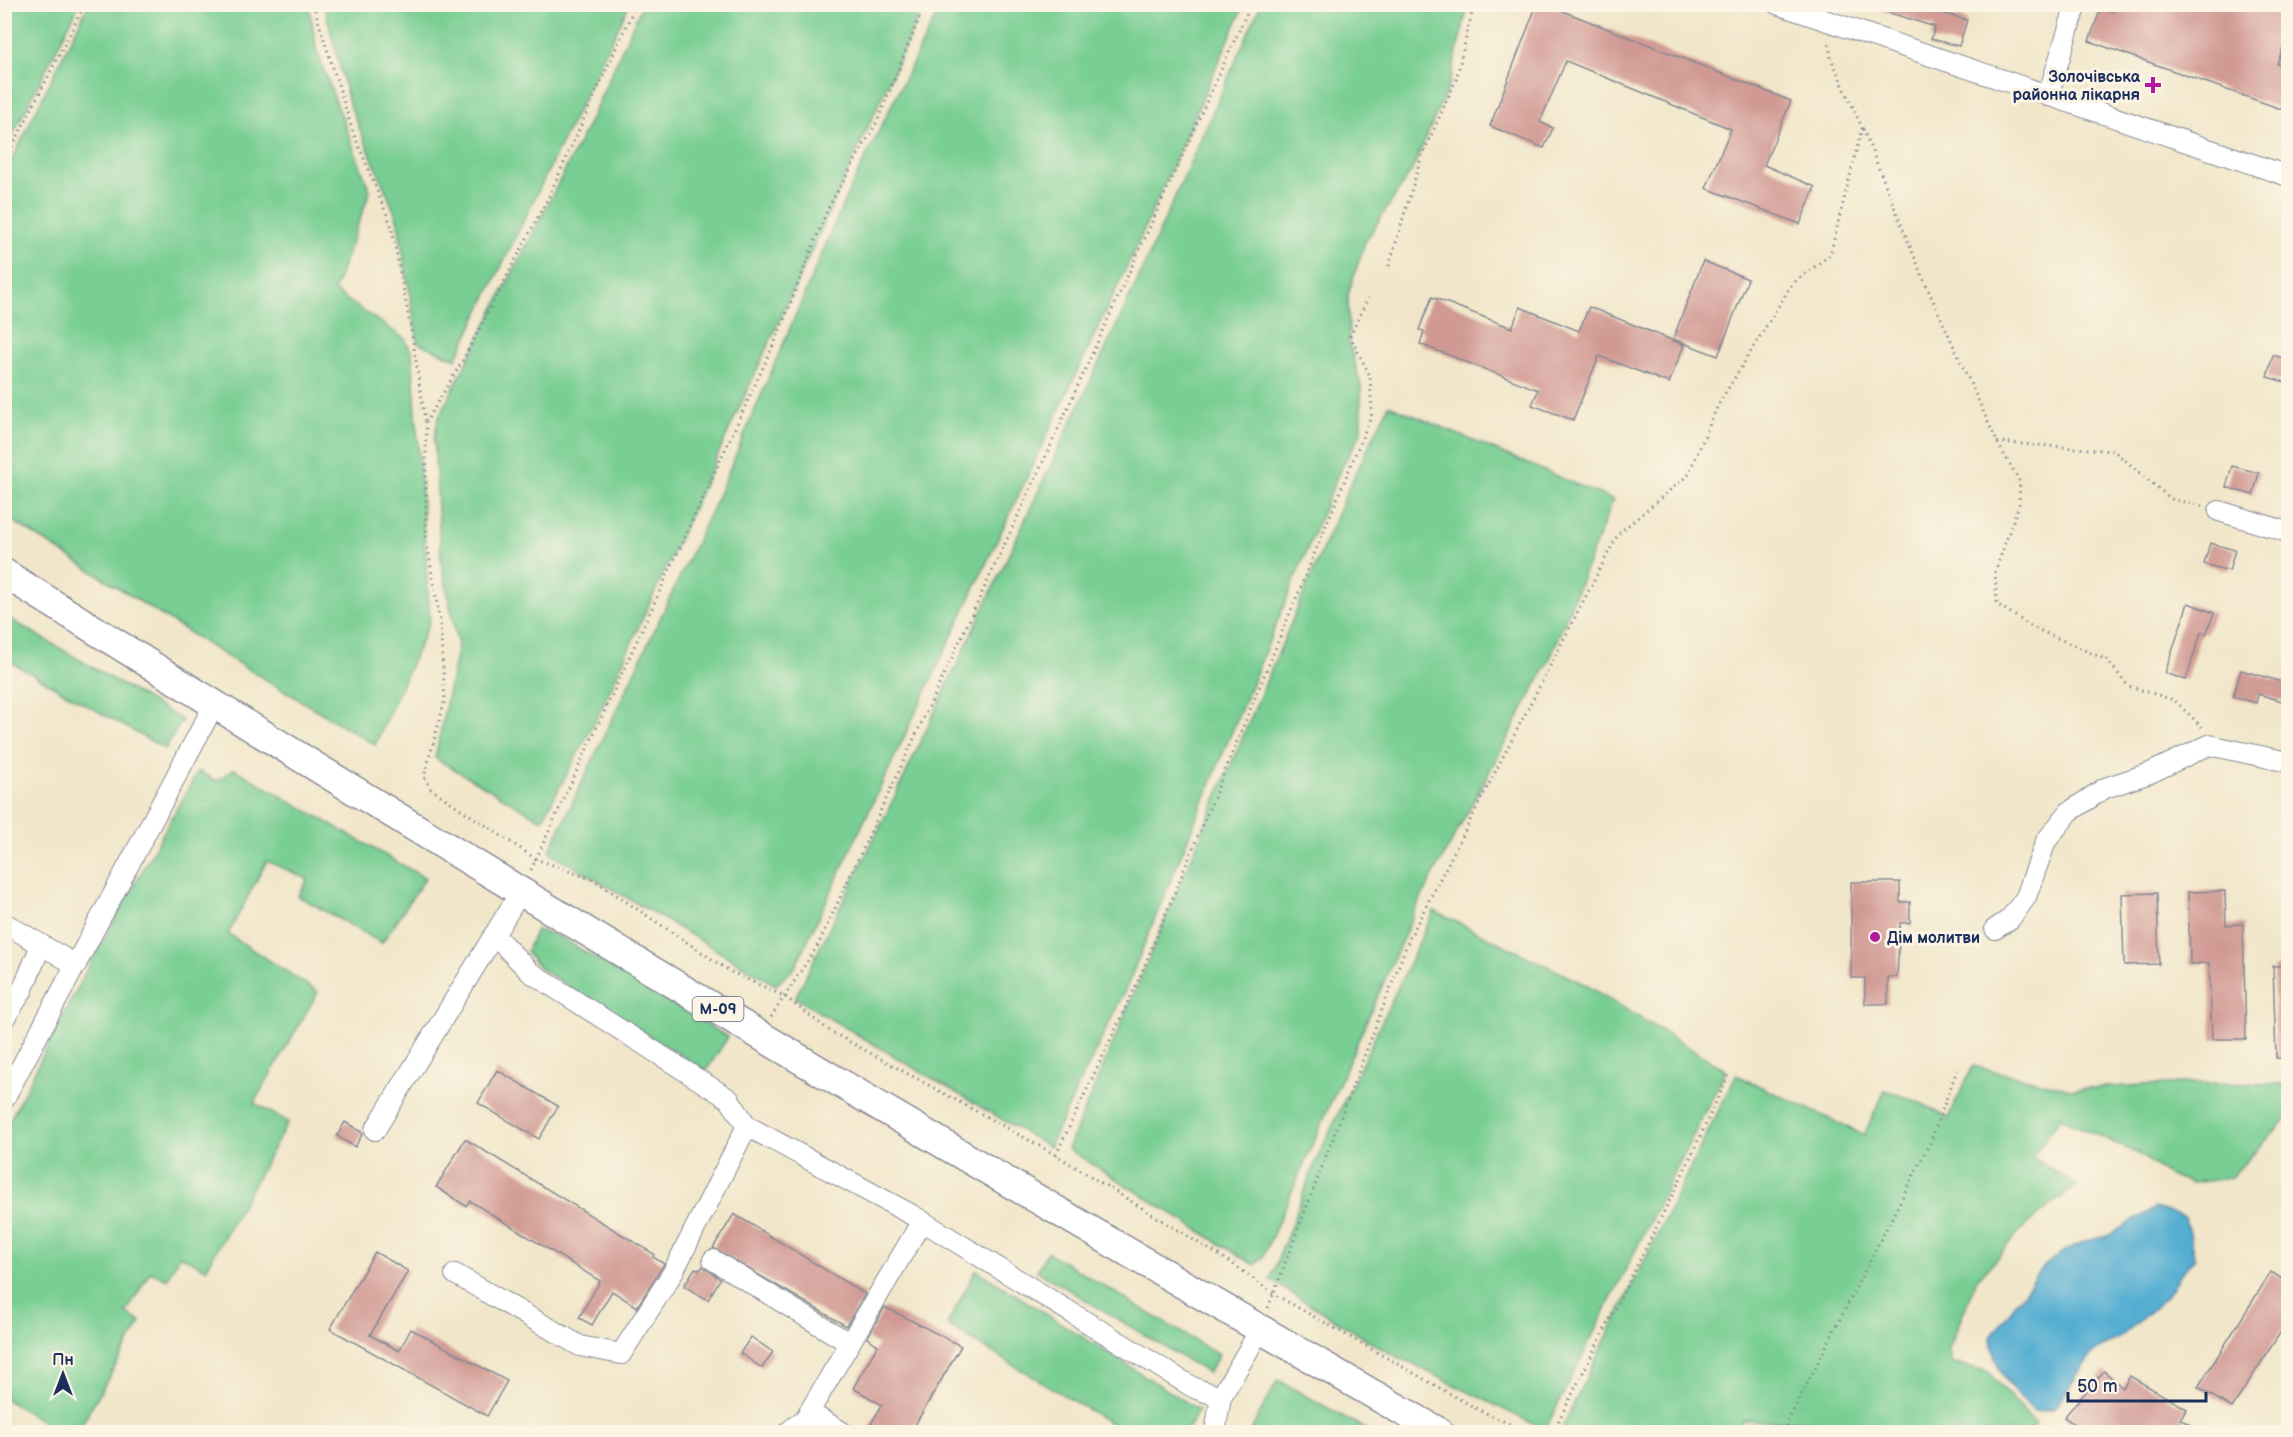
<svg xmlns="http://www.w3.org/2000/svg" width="2293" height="1437" font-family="'Balsamiq Sans',sans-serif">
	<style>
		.green { fill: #78ce93; stroke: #4a7e78; stroke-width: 1.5 }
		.water { fill: #54aed2; stroke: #386e98; stroke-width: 1.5 }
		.building { fill: #d09993 }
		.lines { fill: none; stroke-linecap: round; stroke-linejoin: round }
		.minor-casing { stroke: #868a94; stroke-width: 22 }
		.highway-casing { stroke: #868a94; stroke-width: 31 }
		.path { stroke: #868a94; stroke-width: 3; stroke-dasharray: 1.5 4.5; stroke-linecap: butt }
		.minor { stroke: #fff; stroke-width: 20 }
		.highway { stroke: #fff; stroke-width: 28 }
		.poi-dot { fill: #b5179e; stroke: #fcf5e5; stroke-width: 2 }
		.labels { text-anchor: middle; stroke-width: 6; stroke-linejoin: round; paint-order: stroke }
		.shield { fill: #fcf5e5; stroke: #5e6a86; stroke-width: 1.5 }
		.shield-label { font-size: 15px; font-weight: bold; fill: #1b2f5e }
		.poi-label { font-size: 16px; font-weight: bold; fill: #1b2f5e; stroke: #fcf5e5; text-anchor: end }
	</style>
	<rect width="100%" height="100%" fill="#fcf5e5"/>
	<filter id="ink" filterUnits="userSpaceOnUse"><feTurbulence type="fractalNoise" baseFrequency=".0167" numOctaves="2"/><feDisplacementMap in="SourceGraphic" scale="12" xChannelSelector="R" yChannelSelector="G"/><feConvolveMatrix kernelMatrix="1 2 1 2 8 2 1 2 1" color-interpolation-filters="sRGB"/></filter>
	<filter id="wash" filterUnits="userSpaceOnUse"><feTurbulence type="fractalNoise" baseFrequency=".008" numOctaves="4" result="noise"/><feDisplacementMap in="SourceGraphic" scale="24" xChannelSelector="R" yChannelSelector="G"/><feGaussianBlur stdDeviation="1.35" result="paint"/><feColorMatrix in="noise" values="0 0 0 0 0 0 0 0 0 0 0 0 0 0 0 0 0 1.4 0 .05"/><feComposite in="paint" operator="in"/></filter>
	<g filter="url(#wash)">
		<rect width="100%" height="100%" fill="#f1e6c9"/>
		<g class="green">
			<path d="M5 4 79 5 5 150 4 5Z"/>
			<path d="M942 4 1244 5 1138 243 795 967 776 985 549 852 719 494 846 197Z"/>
			<path d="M1261 4 1468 5 1449 85 1412 170 1365 242 1348 294 1349 342 1361 386V433L1339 472 1127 986 1049 1147 795 998 898 790 1136 284Z"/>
			<path d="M88 5H309L317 52 370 191 334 291 405 339 412 353 430 621 375 745 221 653 5 516V174Z"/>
			<path d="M324 5H629L456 359 418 343 397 218 349 103Z"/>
			<path d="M642 5H924L597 718 542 820 435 758 458 645 441 561 434 438 438 419 590 121Z"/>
			<path d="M1389 405 1613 500 1549 661 1418 904 1263 1257 1254 1265 1068 1149 1347 491Z"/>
			<path d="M5 616 182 720 165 749 5 659Z"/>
			<path d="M234 769 425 878 382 943 298 896 308 879 267 861 228 934 318 992 254 1103 288 1122 206 1269 180 1255 167 1279 150 1272 126 1313 141 1322 77 1432H61L5 1399V1130L87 969 198 771 217 781Z"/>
			<path d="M1434 911 1584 984 1726 1070 1545 1430 1384 1350 1270 1280 1315 1163Z"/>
			<path d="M536 930 558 936 728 1037 706 1071 542 970 526 952Z"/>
			<path d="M1973 1066 2070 1089 2186 1083 2288 1084V1117L2230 1178 2191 1183 2169 1175 2137 1153 2060 1118 2032 1157 2077 1185 2028 1223 1976 1281 1948 1351 1952 1363 1987 1371 2035 1424 2028 1432H1901L1870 1426 1744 1420 1737 1432H1560L1736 1075 1864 1135 1885 1090 1921 1103 1948 1118Z"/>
			<path d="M1047 1252 1219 1355 1208 1373 1037 1271Z"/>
			<path d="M976 1270 1199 1410 1185 1432H1125L947 1325Z"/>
			<path d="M1278 1380 1371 1432H1250Z"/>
		</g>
		<path class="water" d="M2155 1208 2185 1217 2195 1259 2179 1275 2166 1297 2137 1323 2119 1338 2093 1352 2055 1408 2035 1412C2012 1391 1993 1370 1991 1337L2043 1267 2064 1251 2085 1241 2108 1236Z"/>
		<g id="blocks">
			<g class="building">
				<path d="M1537 4H1545L1791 101 1764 165 1815 187 1800 224 1706 188 1731 129 1566 61 1540 122 1553 128 1544 148 1490 126Z"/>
				<path d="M1874 4H1929L1928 9 1967 20 1959 46 1931 39 1935 27 1874 8Z"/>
				<path d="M2115 4H2289V31L2277 64 2289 68V99L2284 110 2089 41 2101 8 2113 12Z"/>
				<path d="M1703 261 1748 279 1718 356 1673 339Z"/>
				<path d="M1432 297 1512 328 1520 307 1579 331 1589 307 1684 345 1669 383 1599 356 1573 420 1532 405 1538 390 1420 344 1424 331 1419 330Z"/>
				<path d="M2273 355 2289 360V383L2267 377Z"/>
				<path d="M2232 466 2259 473 2253 495 2226 487Z"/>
				<path d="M2210 543 2235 550 2229 571 2204 564Z"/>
				<path d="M2188 603 2214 613 2206 634 2201 632 2186 680 2165 673Z"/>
				<path d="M2241 670 2289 684V703L2258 694 2256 703 2233 697Z"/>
				<path d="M1851 882H1900V902H1910V923H1900L1897 977H1888V1004H1865V978H1851Z"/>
				<path d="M2225 891 2226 925 2243 924 2246 1039H2212L2209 963 2190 964 2188 892Z"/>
				<path d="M2157 893 2159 964 2124 965 2122 894Z"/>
				<path d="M2273 966H2289V1058H2276Z"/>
				<path d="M497 1070 558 1106 539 1139 478 1103Z"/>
				<path d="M345 1122 363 1133 355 1147 337 1136Z"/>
				<path d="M465 1139 654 1254 653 1257 664 1264 637 1307 612 1291 592 1325 579 1318 600 1281 470 1201 466 1206 436 1187Z"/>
				<path d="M734 1214 865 1294 846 1326 713 1248Z"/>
				<path d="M375 1252 408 1271 370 1335 399 1351 411 1329 507 1381 487 1416 330 1329Z"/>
				<path d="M703 1266 720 1279 708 1300 684 1286 695 1268 700 1270Z"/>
				<path d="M2271 1272 2289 1283V1319L2232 1408 2198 1387Z"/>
				<path d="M885 1307 961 1346 911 1432H866L882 1405 853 1388 878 1345 867 1338Z"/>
				<path d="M751 1337 773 1352 762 1368 740 1353Z"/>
				<path d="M2104 1371 2123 1388 2130 1376 2187 1409 2180 1419 2203 1432H2071L2075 1425 2064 1417Z"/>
			</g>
		</g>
	</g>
	<g filter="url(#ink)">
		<use href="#blocks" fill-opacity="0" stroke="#868a94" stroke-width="1.5"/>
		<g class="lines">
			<g class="minor-casing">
				<g id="minor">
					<path d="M1777 4 2288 176"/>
					<path d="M2048 96 2076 4"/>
					<path d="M2219 511 2288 532"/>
					<path d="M4 923 76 965"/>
					<path d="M1995 929 2010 919 2026 897 2046 841 2069 812 2105 788 2150 773 2209 745 2288 762"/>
					<path d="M494 935 530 972 729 1099 747 1126"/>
					<path d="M4 1019 22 991 41 945"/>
					<path d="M4 1099 214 705"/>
					<path d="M375 1130 521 891"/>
					<path d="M713 1260 849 1343"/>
					<path d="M455 1274 580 1346 621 1354 672 1274 747 1126 914 1216 1194 1388 1221 1397"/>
					<path d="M809 1412 842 1432"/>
					<path d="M788 1432 805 1419 922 1221"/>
					<path d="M1215 1432 1221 1397 1260 1330"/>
				</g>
			</g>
			<g class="highway-casing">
				<path id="highway" d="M4 573C476 870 956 1155 1439 1432"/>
			</g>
			<g class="path">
				<path d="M313 4 353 132 391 225 412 334 425 421"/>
				<path d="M636 4 549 196 463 360 426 422V538L440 621 445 700 424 777 431 789 536 859 594 880 731 972 784 996 830 1031 1056 1155 1236 1266 1274 1294 1477 1409 1527 1432"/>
				<path d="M1863 129 1922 276 1997 442 2020 482 2019 504 1995 572 1997 604 2032 627 2107 660 2128 686 2174 700 2202 727"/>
				<path d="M4 163 85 4"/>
				<path d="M1389 266 1421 158 1456 80 1474 4"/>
				<path d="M1997 442 2114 451 2171 499 2202 506"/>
				<path d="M531 870 778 335 828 208 877 122 925 4"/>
				<path d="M771 1017 818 945 1049 449 1251 4"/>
				<path d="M1056 1155 1139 979 1372 414 1370 376 1350 336 1368 298"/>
				<path d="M1268 1308 1409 939 1618 534 1688 475 1718 405 1792 284 1830 255 1862 128 1831 58 1829 41"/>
				<path d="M1785 1427 1930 1143 1957 1070"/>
				<path d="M1553 1432 1677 1186 1728 1076"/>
				<path d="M1744 1432 1748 1424 1853 1432"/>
			</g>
			<use href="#minor" class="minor"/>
			<use href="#highway" class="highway"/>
		</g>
	</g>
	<g class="poi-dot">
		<path d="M2150 76h6v6h6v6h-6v6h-6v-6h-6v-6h6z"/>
		<circle cx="1875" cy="937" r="6"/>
	</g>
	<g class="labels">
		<rect class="shield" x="692.5" y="997" width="51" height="24" rx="4.5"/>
		<g class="shield-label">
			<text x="718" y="1014">М-09</text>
		</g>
		<g class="poi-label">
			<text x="2140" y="82">Золочівська<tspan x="2140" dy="18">районна лікарня</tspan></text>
			<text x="1887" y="943" text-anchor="start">Дім молитви</text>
		</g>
	</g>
	<rect width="2293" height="1437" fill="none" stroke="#fcf5e5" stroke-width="24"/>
	<g transform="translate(63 1374)" stroke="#fcf5e5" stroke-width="4.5" paint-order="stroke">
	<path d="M0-4.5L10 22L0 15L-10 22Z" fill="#1b2f5e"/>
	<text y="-9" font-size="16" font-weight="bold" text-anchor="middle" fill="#1b2f5e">Пн</text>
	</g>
	<path d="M2068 1392v9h138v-9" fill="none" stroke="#1b2f5e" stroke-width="3"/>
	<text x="2077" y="1392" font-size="18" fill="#1b2f5e" stroke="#fcf5e5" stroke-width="4.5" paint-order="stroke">50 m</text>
</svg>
